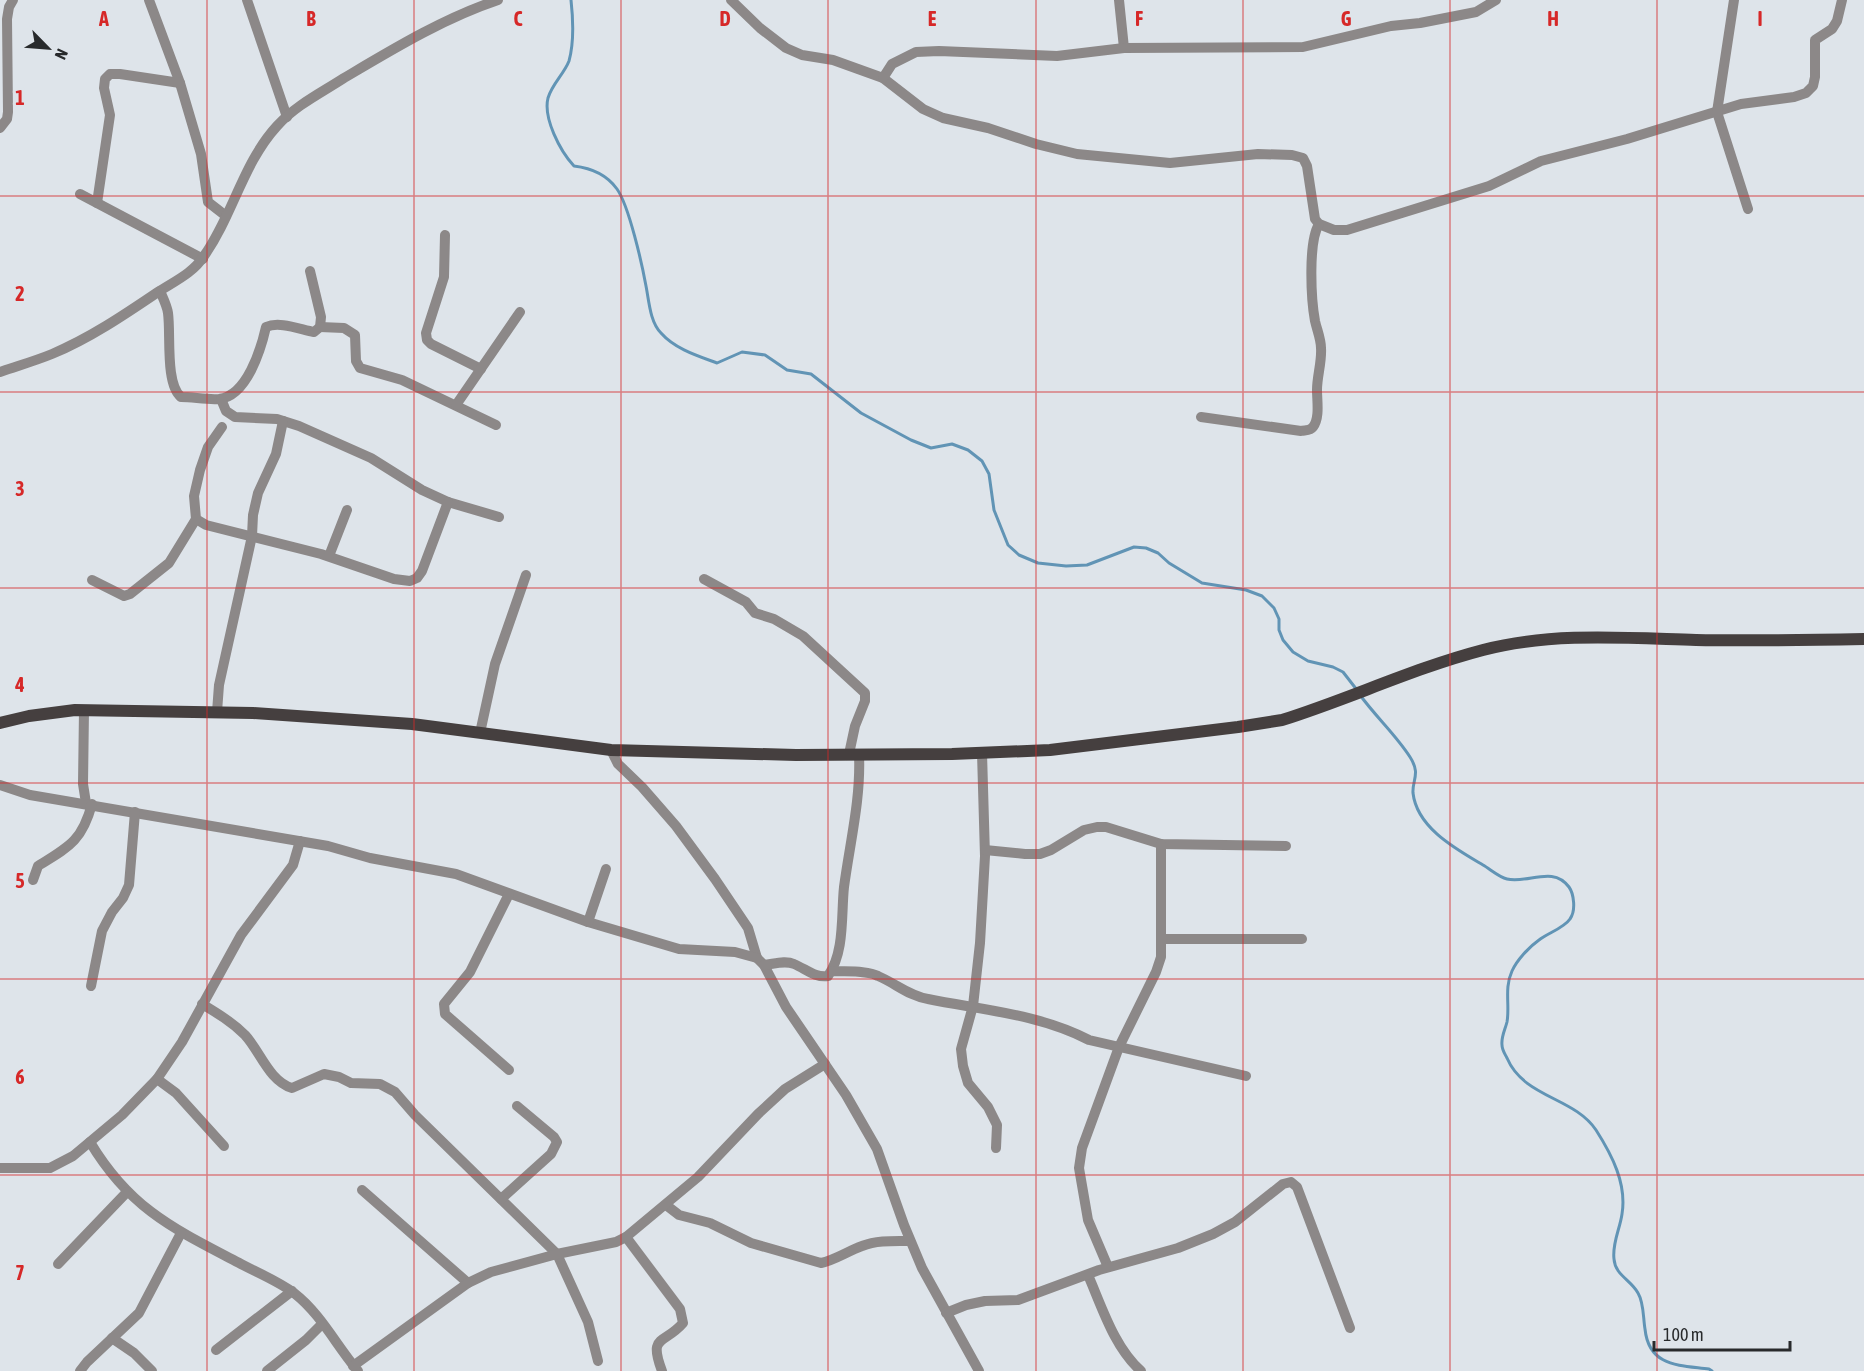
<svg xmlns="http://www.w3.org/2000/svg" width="1864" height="1371" font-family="'Asap Condensed',sans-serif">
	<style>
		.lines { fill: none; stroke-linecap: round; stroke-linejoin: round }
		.stream { stroke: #6194b5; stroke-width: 3 }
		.minor { stroke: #8c8888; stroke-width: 10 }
		.major { stroke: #453f3f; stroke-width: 12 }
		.grid { fill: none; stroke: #d62828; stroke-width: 1.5; stroke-opacity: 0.55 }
		.grid-label { font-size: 20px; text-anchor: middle; font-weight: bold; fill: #d62828; stroke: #dee4ea; stroke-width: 6; stroke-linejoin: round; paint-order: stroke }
	</style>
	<rect width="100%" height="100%" fill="#dee4ea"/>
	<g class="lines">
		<g class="stream">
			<path d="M571 0C573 18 574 43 569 61 564 74 552 84 548 98 543 118 560 151 574 166 591 168 607 175 617 189 629 206 642 264 646 286 649 301 650 322 661 333 675 349 698 356 717 363L742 352 765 355 787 370 811 374 861 413 911 440 931 448 952 444 968 450 982 461 989 474 994 510 1008 545 1019 555 1038 563 1066 566 1087 565 1134 547 1146 548 1158 553 1169 563 1202 583 1246 590 1262 596 1274 608 1279 619V630L1283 640 1293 652 1308 661 1333 667 1343 672 1357 690"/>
			<path d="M1360 695C1376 717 1396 735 1410 757 1421 774 1412 780 1413 793 1417 828 1456 849 1483 865 1490 869 1499 877 1507 879 1528 884 1553 865 1569 887 1574 894 1576 911 1570 919 1564 928 1548 933 1539 940 1529 947 1517 960 1512 971 1504 988 1510 1006 1507 1022 1505 1030 1501 1037 1502 1045 1502 1050 1505 1054 1507 1058 1524 1098 1574 1097 1596 1130 1612 1155 1627 1184 1622 1214 1620 1229 1612 1243 1614 1259 1615 1275 1631 1280 1638 1293 1644 1303 1643 1317 1645 1329 1649 1367 1679 1365 1709 1369L1712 1371"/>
		</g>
		<g class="minor">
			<path d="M149 0 180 83 201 154 208 202 226 216"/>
			<path d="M247 0 287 117"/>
			<path d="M731 0 760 28 786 48 802 55 833 60 883 78 923 109 943 118 988 128 1036 144 1077 154 1170 163 1258 154 1292 155 1303 158 1307 166 1315 219 1319 224 1334 230H1347L1489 186 1541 161 1627 139 1741 104 1794 97 1806 93 1813 86 1815 77V40L1832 29 1837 21 1842 0"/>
			<path d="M1119 0 1124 48"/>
			<path d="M1734 0 1717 112 1748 209"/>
			<path d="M883 78 892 64 916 52 939 51 1057 56 1124 48 1303 47 1391 26 1420 23 1476 12 1496 0"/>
			<path d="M0 128 7 119 8 112 7 19 9 7 13 0"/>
			<path d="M80 194 203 259"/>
			<path d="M97 203 110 115 104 88 105 79 110 74H120L180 83"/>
			<path d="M445 235 444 277 426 333 427 340 431 344 481 369"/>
			<path d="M160 291C163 298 167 306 168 313 171 334 165 384 181 397 193 397 207 400 219 399 247 396 261 349 266 327 279 321 299 329 314 332L320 327 321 317 310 271"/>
			<path d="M320 327 344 328 355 335 356 361 360 368 402 380 496 425"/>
			<path d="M0 372C17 366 35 361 52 354 90 338 124 315 158 292 175 281 193 273 204 256 233 215 243 163 277 126 296 105 321 93 344 78 393 49 444 18 498 0"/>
			<path d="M221 399 226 411 235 417 277 419 299 426 371 458 422 490 448 502 499 517"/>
			<path d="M456 405 520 312"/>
			<path d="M1201 417 1301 431C1305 430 1310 431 1313 427 1320 418 1317 401 1317 390 1317 376 1322 362 1321 348 1321 339 1317 330 1315 321 1311 299 1308 242 1319 224"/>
			<path d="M222 427 208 447 200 470 194 496 196 519 206 525 321 554 394 579 410 581 417 578 422 571 448 502"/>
			<path d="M329 556 347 510"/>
			<path d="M704 579 746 602 755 613 774 619 803 636 865 693V701L855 726 849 754"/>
			<path d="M92 580 124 596 130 594 169 563 196 519"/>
			<path d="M84 710 83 784 86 803"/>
			<path d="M217 712 219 685 252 536 253 515 258 493 276 454 283 421"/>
			<path d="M480 733 495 664 526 575"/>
			<path d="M611 750 618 764 642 787 676 826 715 879 748 928 757 958"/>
			<path d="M982 753 985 856 980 943 973 1006 961 1049 963 1066 968 1083 988 1107 997 1125 996 1148"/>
			<path d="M0 785 30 795 328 846 370 858 456 874 588 922 679 949 735 952 757 958 764 965 786 1007 846 1095 877 1149 904 1225 922 1268 979 1371"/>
			<path d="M985 850 1025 854H1040L1051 850 1084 830 1097 827H1106L1161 844 1286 846"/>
			<path d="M33 880 38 866C69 847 82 841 92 804"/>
			<path d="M509 894 470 972 444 1004 445 1014 509 1070"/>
			<path d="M588 922 606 869"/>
			<path d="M1161 939H1302"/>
			<path d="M764 965C774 964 785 960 794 964 806 969 815 978 828 976 845 952 841 915 844 887 850 842 861 799 859 754"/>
			<path d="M832 971C845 972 867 970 878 976 895 983 909 996 928 999 982 1010 1039 1014 1089 1040L1246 1076"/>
			<path d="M91 986 102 931 112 912 123 898 129 885 135 812"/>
			<path d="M202 1004C217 1013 232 1022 245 1035 260 1051 269 1081 292 1088L324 1074 339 1077 351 1083 380 1084 395 1092 415 1115 557 1254 588 1322 598 1361"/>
			<path d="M157 1079 176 1093 224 1146"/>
			<path d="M90 1142C130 1209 174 1229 241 1264 258 1273 278 1281 294 1293 321 1314 336 1345 358 1371"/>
			<path d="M0 1168H50L73 1156 122 1115 157 1079 182 1042 241 935 293 865 300 841"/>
			<path d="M362 1190 468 1283"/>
			<path d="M501 1199 551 1154 557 1142 554 1137 517 1106"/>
			<path d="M666 1205 679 1215 710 1223 751 1243 821 1263C835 1260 848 1251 862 1246 877 1240 894 1241 910 1241"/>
			<path d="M626 1237 680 1309 683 1323C664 1345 648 1334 662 1371"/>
			<path d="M58 1264 127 1192"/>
			<path d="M1108 1267 1088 1220 1079 1168 1082 1148 1119 1047 1156 972 1161 957V844"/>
			<path d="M1088 1275C1102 1307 1114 1347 1141 1371"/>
			<path d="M946 1313 966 1305 985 1301 1018 1300 1099 1270 1178 1248 1213 1234 1235 1222 1283 1184 1291 1182 1297 1187 1350 1328"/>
			<path d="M112 1338 134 1353 152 1371"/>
			<path d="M216 1350 292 1291"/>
			<path d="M353 1366 468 1283 491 1272 557 1254 616 1242 626 1237 698 1177 758 1114 785 1089 825 1064"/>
			<path d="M80 1371 87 1362 139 1313 181 1233"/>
			<path d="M267 1371 306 1340 322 1324"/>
		</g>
		<path class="major" d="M0 723 29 716 75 710 253 713 412 724 611 750 796 755 952 754 1050 750 1238 727 1282 720C1349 699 1414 668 1483 650 1552 632 1626 638 1696 640 1752 641 1808 640 1864 639"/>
	</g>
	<path class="grid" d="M207 0V1371M414 0V1371M621 0V1371M828 0V1371M1036 0V1371M1243 0V1371M1450 0V1371M1657 0V1371M0 196H1864M0 392H1864M0 588H1864M0 783H1864M0 979H1864M0 1175H1864"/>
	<g class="grid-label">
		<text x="104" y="26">A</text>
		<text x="311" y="26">B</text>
		<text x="518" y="26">C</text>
		<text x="725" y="26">D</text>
		<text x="932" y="26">E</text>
		<text x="1139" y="26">F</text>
		<text x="1346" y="26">G</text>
		<text x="1553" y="26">H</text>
		<text x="1760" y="26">I</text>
		<text x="20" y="105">1</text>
		<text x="20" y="301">2</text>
		<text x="20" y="496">3</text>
		<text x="20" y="692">4</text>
		<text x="20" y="888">5</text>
		<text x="20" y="1084">6</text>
		<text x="20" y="1280">7</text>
	</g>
	<g transform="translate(48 48) rotate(115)" stroke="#dee4ea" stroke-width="4.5" paint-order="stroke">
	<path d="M0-4.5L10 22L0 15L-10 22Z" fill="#282a2c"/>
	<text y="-9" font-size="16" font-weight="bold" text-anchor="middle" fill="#282a2c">N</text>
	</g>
	<path d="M1654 1341v9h136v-9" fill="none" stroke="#282a2c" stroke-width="3"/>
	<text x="1663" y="1341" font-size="18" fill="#282a2c" stroke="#dee4ea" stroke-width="4.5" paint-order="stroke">100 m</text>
</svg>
